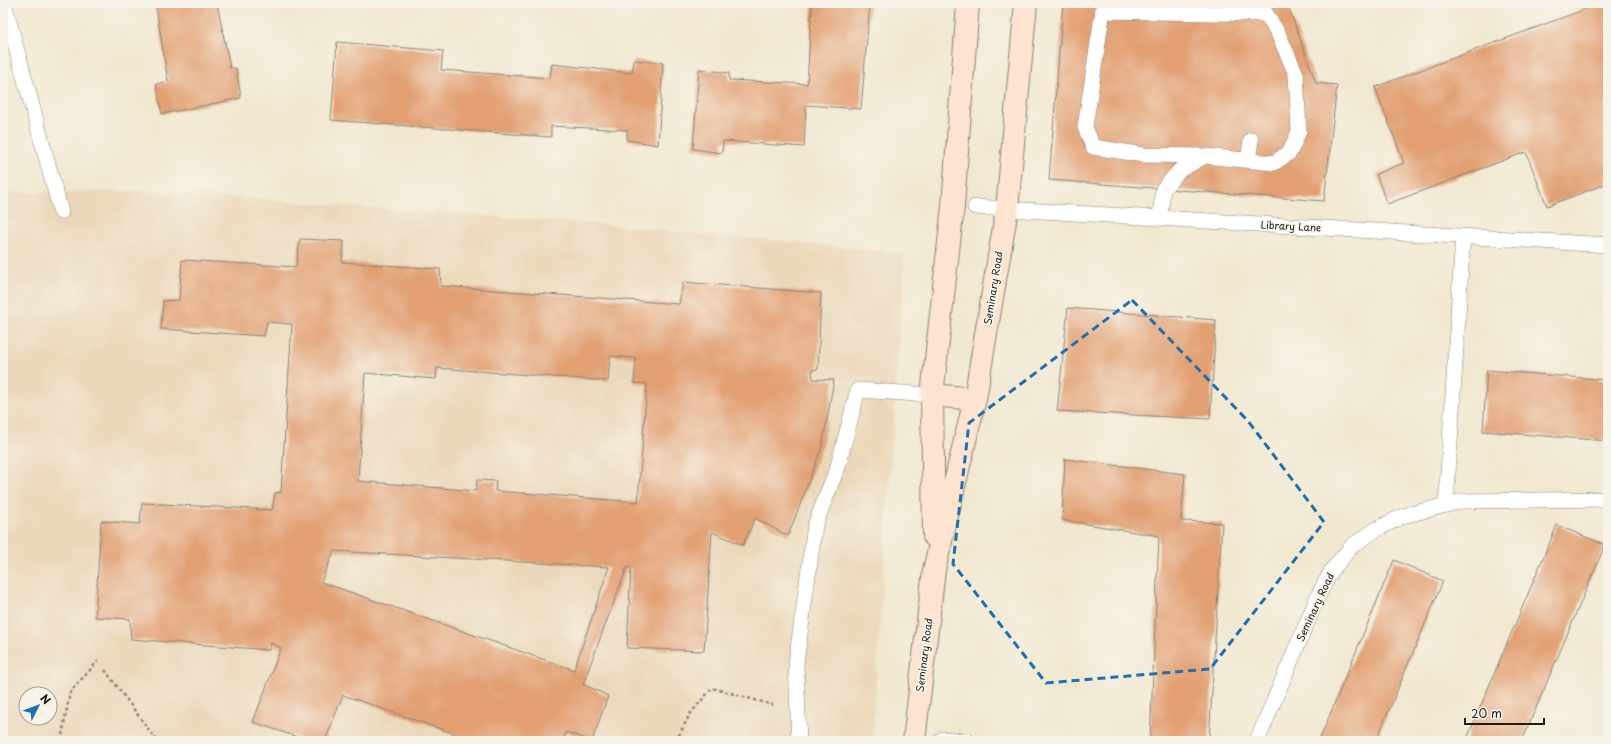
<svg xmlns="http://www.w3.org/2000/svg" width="1611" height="744" font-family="'Playpen Sans',sans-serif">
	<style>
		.built { fill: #ebd8ba; fill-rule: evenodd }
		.green { fill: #9bdf97; stroke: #5c7e5a }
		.building { fill: #e2a073; fill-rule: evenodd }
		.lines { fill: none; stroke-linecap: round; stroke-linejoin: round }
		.service-casing { stroke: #868276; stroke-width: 16 }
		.secondary-casing { stroke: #868276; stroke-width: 24 }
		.path { stroke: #868276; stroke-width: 2.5; stroke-dasharray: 3 3; stroke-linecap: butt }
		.service { stroke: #fff; stroke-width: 15 }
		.secondary { stroke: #fde4d0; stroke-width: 22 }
		.marked { fill: none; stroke: #1f6fb2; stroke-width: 3; stroke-dasharray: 8 5; stroke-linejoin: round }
		.labels { text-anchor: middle; stroke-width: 3.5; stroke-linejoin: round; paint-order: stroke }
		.street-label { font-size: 10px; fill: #1c1c1c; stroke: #f7f3e8 }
	</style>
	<rect width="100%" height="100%" fill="#f7f3e8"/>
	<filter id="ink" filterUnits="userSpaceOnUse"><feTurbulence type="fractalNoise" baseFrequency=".025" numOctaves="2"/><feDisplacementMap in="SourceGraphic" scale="8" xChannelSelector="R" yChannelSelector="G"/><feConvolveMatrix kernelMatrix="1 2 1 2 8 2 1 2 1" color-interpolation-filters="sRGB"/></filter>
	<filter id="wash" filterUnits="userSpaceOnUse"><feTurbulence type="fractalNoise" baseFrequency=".012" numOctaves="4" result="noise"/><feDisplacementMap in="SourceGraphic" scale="16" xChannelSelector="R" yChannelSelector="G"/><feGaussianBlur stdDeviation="0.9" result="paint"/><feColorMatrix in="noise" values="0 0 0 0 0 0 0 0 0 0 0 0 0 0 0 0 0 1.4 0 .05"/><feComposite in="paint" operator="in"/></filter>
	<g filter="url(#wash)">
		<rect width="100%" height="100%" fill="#f1e8d0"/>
		<path class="built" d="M144 191 583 223 905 253 872 741H3V193ZM26 694H50V718H26Z"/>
		<path class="green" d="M30 736 38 737 37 741H3V737L30 738Z"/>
		<g id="blocks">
			<g class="building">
				<path d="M147 3H217L230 68H236L241 98 162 114 156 84 168 81 156 7H148Z"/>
				<path d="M812 3H870L861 109 806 105 804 147 723 141 722 153 693 149 699 69 729 73V80L807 84Z"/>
				<path d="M1063 3H1287L1316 83 1337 85 1324 201 1049 180Z"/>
				<path d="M1602 3H1608V183L1547 206 1526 152 1387 204 1376 174 1404 163 1375 87Z"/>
				<path d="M337 42 443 51 441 70 550 78 552 64 632 73 634 60 663 63 658 145 627 140V130L551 126V137L331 120Z"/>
				<path d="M300 239 344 241 342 262 440 269 441 286 679 304 683 282 821 293 818 369 812 370 813 379 834 380 822 447 788 536 755 518 743 545 712 532 704 651 627 648 631 568 627 567 583 684 608 696 592 741 566 732 563 741H475L343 695 325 741H309L253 722 281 648 271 643 269 650 131 639 130 619 95 617 101 521 140 524 142 503 272 510 275 493 281 492 292 324 267 322 264 336 161 329 163 301 179 300 182 260 296 267ZM610 356 636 358 634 383 647 384 638 502 495 491 496 481 477 480 476 491 358 481 365 373 436 379 437 368 608 381ZM334 551 609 567 574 670 321 582Z"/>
				<path d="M1068 308 1216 320 1210 419 1057 411Z"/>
				<path d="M1487 370 1608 380V441L1483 431Z"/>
				<path d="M1065 459 1185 474 1181 521 1222 523 1209 741H1150L1159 536 1062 520Z"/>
				<path d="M1557 525 1605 545 1522 741H1466Z"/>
				<path d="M1394 560 1443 581 1376 741H1319Z"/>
			</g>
		</g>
	</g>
	<g filter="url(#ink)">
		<use href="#blocks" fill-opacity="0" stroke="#868276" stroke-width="1"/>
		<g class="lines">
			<g class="service-casing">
				<g id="service">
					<path d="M4 3 61 212"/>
					<path d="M1104 3 1085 127 1093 147 1144 155 1202 156"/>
					<path d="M1103 11 1266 14"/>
					<path d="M1248 160 1251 140"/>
					<path d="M975 207 1608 245"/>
					<path d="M1160 218 1163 189 1180 170 1205 156 1274 163 1290 152 1299 131 1296 74 1278 33 1259 3"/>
					<path d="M1446 505 1463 236"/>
					<path d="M799 741 796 663 815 525 838 466 858 390 932 395"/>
					<path d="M940 741 943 739 968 741"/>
					<path d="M1257 741 1319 594 1332 570 1352 546 1377 529 1403 516 1462 501 1608 499"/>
				</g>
			</g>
			<g class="secondary-casing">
				<g id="secondary">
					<path d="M932 395 975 399"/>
					<path d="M934 536 932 395 953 206 968 3"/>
					<path d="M914 741 934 570 975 399 1007 209 1026 3"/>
				</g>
			</g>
			<g class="path">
				<path d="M105 670 157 741"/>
				<path d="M61 741 70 692 98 661"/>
				<path d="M676 741 690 714 712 688 773 705"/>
			</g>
			<use href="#service" class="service"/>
			<use href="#secondary" class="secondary"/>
		</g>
	</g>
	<path class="marked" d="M1132 300 1248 421 1324 522 1210 669 1046 683 953 564 969 423Z"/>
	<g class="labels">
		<g class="street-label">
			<text transform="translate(1291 226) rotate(3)" y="4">Library Lane</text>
			<text transform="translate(993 288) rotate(-81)" y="4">Seminary Road</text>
			<text transform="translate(1315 607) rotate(-65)" y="4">Seminary Road</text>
			<text transform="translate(924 655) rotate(-83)" y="4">Seminary Road</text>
		</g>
	</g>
	<rect width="1611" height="744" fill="none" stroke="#f7f3e8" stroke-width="16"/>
	<g transform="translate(38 706) rotate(48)"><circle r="19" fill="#f7f3e8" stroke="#9f9d96"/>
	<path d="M0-3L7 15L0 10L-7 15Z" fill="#1f6fb2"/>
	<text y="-6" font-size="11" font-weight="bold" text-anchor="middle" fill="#1c1c1c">N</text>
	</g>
	<path d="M1465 718v6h79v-6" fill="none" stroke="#1c1c1c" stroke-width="2"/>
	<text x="1471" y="718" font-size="12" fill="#1c1c1c" stroke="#f7f3e8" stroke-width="3" paint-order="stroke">20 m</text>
</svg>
